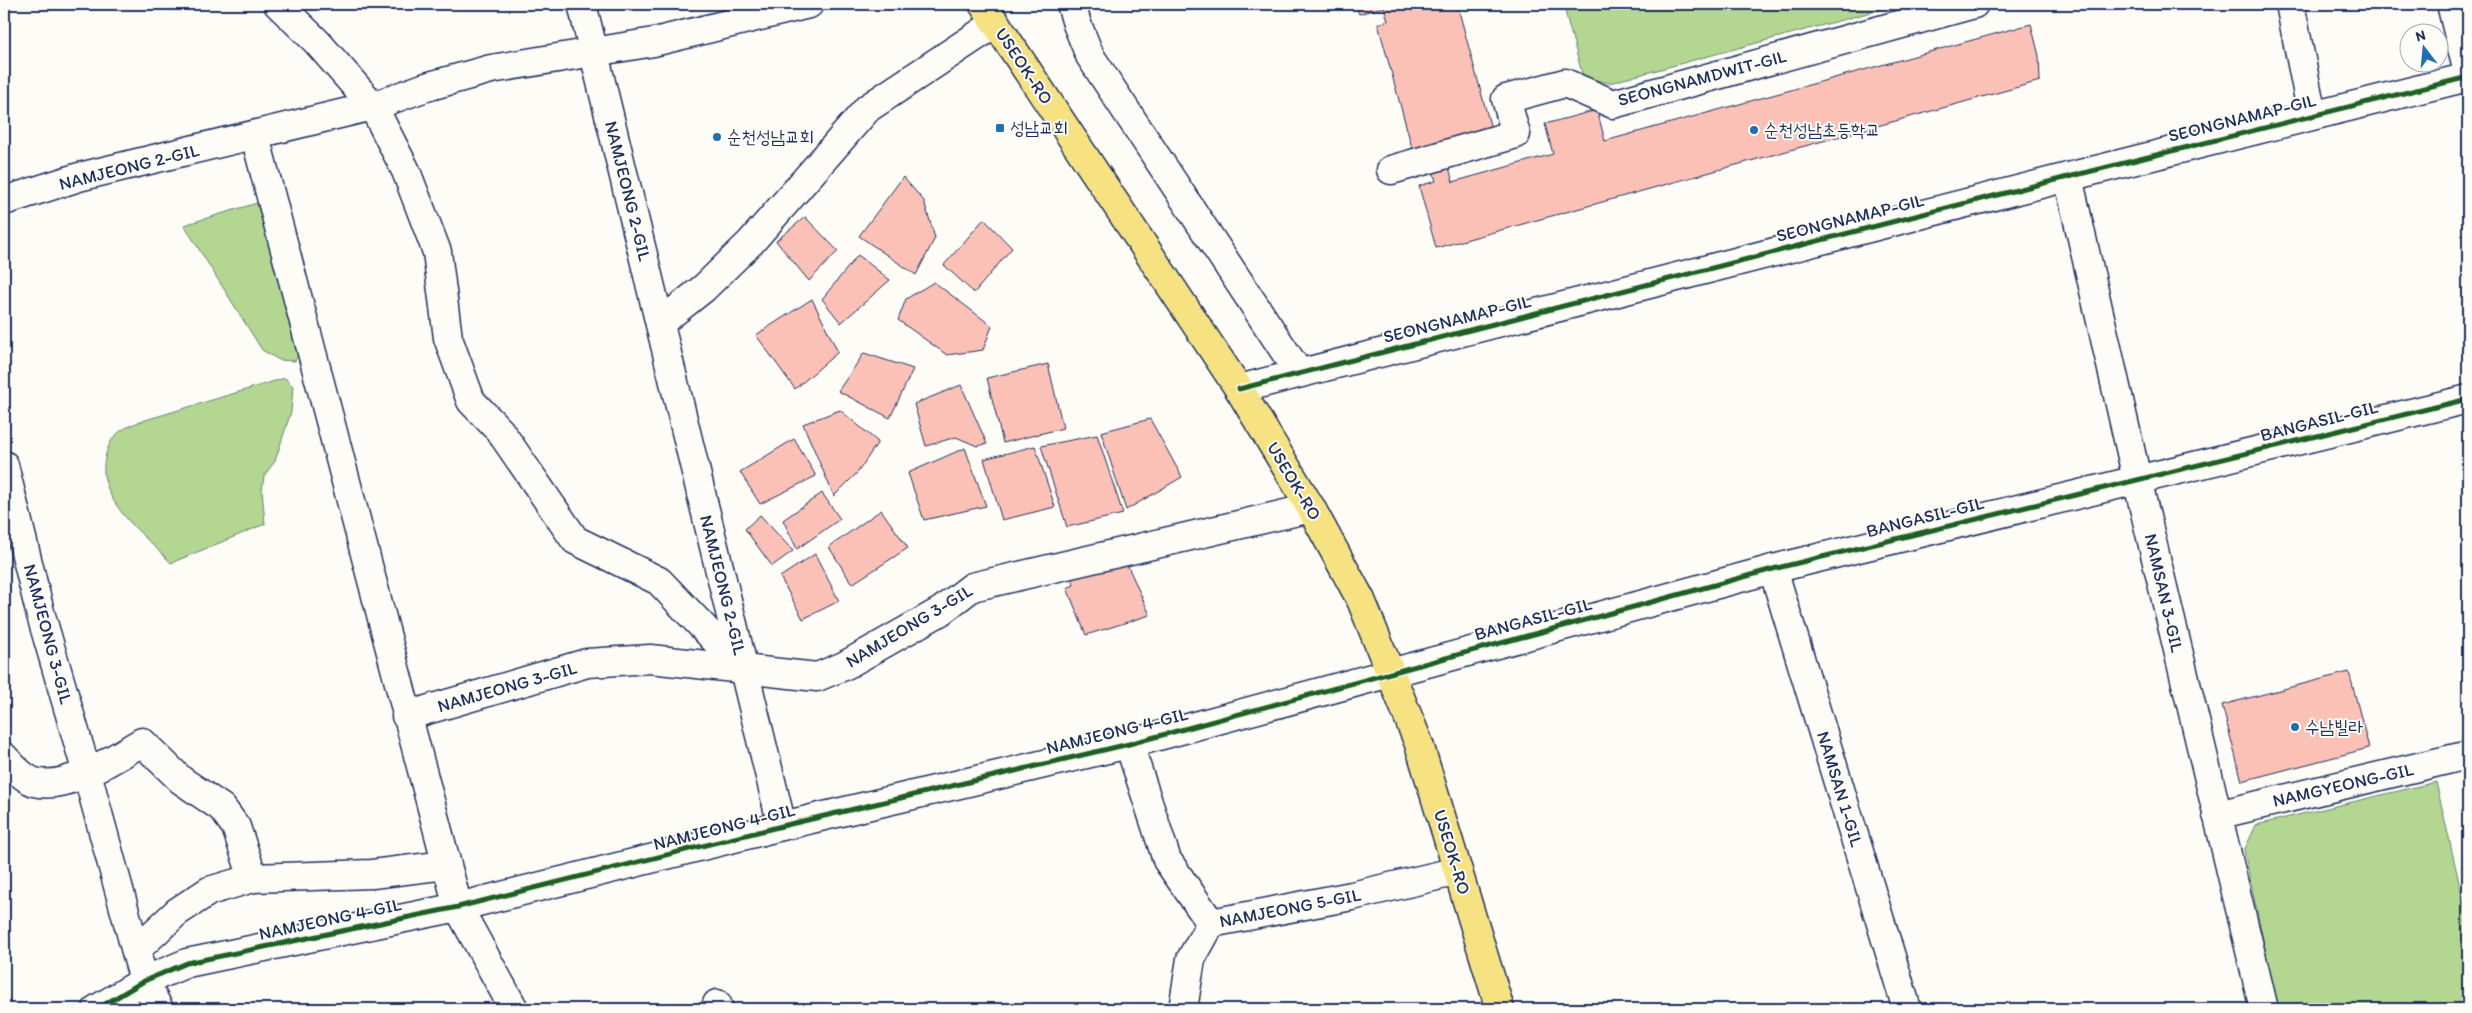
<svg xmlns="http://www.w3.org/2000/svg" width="2472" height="1013" font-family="Itim,'Poor Story',sans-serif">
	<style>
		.green { fill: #b3d690; stroke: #678277 }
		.building { fill: #fcc1b6; stroke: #1b2f5e }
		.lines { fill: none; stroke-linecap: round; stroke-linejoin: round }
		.minor-casing { stroke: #1b2f5e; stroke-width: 31 }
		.major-casing { stroke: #1b2f5e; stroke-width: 31 }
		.minor { stroke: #fdfcf7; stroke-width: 28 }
		.major { stroke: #f6e281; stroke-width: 28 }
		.cycleway-casing { stroke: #fdfcf7; stroke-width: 8 }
		.cycleway { stroke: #1b5e20; stroke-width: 5 }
		.poi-dot { fill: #1f6fb2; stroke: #fdfcf7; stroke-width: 2 }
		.labels { text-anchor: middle; stroke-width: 4; stroke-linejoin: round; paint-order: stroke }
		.street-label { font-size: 18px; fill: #1b2f5e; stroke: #fdfcf7 }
		.poi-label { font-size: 18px; fill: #1b2f5e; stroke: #fdfcf7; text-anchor: start }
	</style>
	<rect width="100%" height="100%" fill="#fdfcf7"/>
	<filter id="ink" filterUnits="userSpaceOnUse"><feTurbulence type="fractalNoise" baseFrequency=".02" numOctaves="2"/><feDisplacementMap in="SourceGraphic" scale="10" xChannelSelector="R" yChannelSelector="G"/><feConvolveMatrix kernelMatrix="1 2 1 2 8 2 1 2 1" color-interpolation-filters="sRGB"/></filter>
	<g filter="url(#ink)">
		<g class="green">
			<path d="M1563 4H1901L1609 83 1583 77Z"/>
			<path d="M257 203 298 349V355L295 361 279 360 262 350 184 225Z"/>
			<path d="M285 378 293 386 291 412 275 461 264 476 262 490 265 524 171 563C143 533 93 499 106 454 111 435 121 429 139 422Z"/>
			<path d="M2436 782 2468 921V1009H2278L2244 851 2256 825Z"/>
		</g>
		<g class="building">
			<path d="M1355 4H1457L1493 136 1444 150 1453 182 1553 154 1545 124 1597 110 1605 141 2031 24 2039 56 2040 81 1436 248 1419 186 1436 181 1429 159 1416 162 1378 24 1388 21 1384 7 1359 14Z"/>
			<path d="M903 177 924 201 935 238 916 275 859 236Z"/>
			<path d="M805 217 838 251 809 281 776 241Z"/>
			<path d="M984 219 1012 248 974 293 944 265Z"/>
			<path d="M858 255 890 280 841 323 822 299Z"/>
			<path d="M934 282 992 326 983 350 947 355 898 320 906 299Z"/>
			<path d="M812 299 838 352 795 389 756 335Z"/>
			<path d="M864 353 913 369 890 418 838 391Z"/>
			<path d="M1048 364 1063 428 1003 443 987 378Z"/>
			<path d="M961 385 987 444 977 446 956 437 926 446 914 404Z"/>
			<path d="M840 410 878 442 858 472 834 496 803 424Z"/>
			<path d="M1150 419 1182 477 1126 510 1101 432Z"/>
			<path d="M1097 435 1123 514 1067 527 1041 446Z"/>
			<path d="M794 439 816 476 760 504 740 472Z"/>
			<path d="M1035 446 1055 507 1002 520 984 459Z"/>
			<path d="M965 448 986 506 924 520 908 473Z"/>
			<path d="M822 493 840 519 797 549 783 520Z"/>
			<path d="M881 510 908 548 852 584 829 547Z"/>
			<path d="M760 515 793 551 772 566 745 529Z"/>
			<path d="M815 554 839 601 803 619 780 577Z"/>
			<path d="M1126 562 1150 615 1086 635 1067 588 1074 585 1070 572 1092 566 1095 572Z"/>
			<path d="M2349 672 2369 748 2242 781 2222 705Z"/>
		</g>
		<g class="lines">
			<g class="minor-casing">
				<g id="minor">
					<path d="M278 4 317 42 373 106 406 171 437 252 448 338 471 401 500 431 575 540 659 581 742 668"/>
					<path d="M582 4 782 826"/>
					<path d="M1071 4 1077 24 1090 56 1299 373"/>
					<path d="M2290 4 2312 115"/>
					<path d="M2451 4 2468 73"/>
					<path d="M255 136 458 907 514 1009"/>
					<path d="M1391 170 1516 134 1506 99 1565 83 1613 104 1974 4"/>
					<path d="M2068 177 2137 479 2264 1009"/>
					<path d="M4 201 79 177 373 106 426 87 491 69 654 42 809 4"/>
					<path d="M660 323 704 288 751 242 868 108 996 23"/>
					<path d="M1239 389 2068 177 2468 77"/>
					<path d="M4 465 40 612 87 773 144 981 159 1009"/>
					<path d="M1773 569 1907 1009"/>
					<path d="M406 716 587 663 650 659 817 677 844 666 941 611 972 587 1311 508"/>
					<path d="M1129 744 1167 860 1211 923"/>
					<path d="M4 757C11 765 23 778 34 782 67 791 114 758 142 742L181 780 222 808 236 827 253 878"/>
					<path d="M2217 815 2468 755"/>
					<path d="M136 950 177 912 209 891 253 878 372 874 446 865"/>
					<path d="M717 1004 719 1009"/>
					<path d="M97 1009 144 981 187 963 458 907 782 826 1129 744 1773 569 2468 399"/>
					<path d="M1183 1009 1191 959 1211 923 1352 896 1458 871"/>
				</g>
			</g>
			<g class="major-casing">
				<path id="major" d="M983 4 1239 389 1311 508 1361 600 1419 744 1500 1009"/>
			</g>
			<use href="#minor" class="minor"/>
			<use href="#major" class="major"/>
			<g class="cycleway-casing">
				<g id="cycleway">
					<path d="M1239 389 2068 177 2468 77"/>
					<path d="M97 1009 144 981 187 963 458 907 782 826 1129 744 1773 569 2468 399"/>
				</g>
			</g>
			<use href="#cycleway" class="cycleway"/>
		</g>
	</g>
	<g class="poi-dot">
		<rect x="995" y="123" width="10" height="10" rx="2.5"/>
		<circle cx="1754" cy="130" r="5"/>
		<circle cx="717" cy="137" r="5"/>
		<circle cx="2295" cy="727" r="5"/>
	</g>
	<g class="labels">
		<g class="street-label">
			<text transform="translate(1024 66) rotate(56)" y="6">USEOK-RO</text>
			<text transform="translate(1702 78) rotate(-15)" y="6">SEONGNAMDWIT-GIL</text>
			<text transform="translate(2242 118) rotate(-14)" y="6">SEONGNAMAP-GIL</text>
			<text transform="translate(129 167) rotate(-14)" y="6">NAMJEONG 2-GIL</text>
			<text transform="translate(628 191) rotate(76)" y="6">NAMJEONG 2-GIL</text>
			<text transform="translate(1850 218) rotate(-14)" y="6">SEONGNAMAP-GIL</text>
			<text transform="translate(1457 319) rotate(-14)" y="6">SEONGNAMAP-GIL</text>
			<text transform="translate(2319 421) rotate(-14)" y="6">BANGASIL-GIL</text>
			<text transform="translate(1294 481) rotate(59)" y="6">USEOK-RO</text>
			<text transform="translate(1925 517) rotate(-14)" y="6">BANGASIL-GIL</text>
			<text transform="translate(723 585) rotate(76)" y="6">NAMJEONG 2-GIL</text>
			<text transform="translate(2164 593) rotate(77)" y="6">NAMSAN 3-GIL</text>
			<text transform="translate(1533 619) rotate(-15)" y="6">BANGASIL-GIL</text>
			<text transform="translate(909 626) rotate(-31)" y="6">NAMJEONG 3-GIL</text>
			<text transform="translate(48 634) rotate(75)" y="6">NAMJEONG 3-GIL</text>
			<text transform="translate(507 687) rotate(-16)" y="6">NAMJEONG 3-GIL</text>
			<text transform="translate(1117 731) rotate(-14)" y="6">NAMJEONG 4-GIL</text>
			<text transform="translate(2343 785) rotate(-13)" y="6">NAMGYEONG-GIL</text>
			<text transform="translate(1840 789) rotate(73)" y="6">NAMSAN 1-GIL</text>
			<text transform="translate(724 827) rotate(-14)" y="6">NAMJEONG 4-GIL</text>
			<text transform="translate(1452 852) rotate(73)" y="6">USEOK-RO</text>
			<text transform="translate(1290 908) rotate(-11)" y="6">NAMJEONG 5-GIL</text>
			<text transform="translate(330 919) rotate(-12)" y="6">NAMJEONG 4-GIL</text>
		</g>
		<g class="poi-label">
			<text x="1010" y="134">성남교회</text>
			<text x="1764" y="136">순천성남초등학교</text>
			<text x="727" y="143">순천성남교회</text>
			<text x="2305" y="733">수남빌라</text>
		</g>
	</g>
	<rect width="2472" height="1013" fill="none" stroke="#fdfcf7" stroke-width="20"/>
	<rect x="10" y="10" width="2452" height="993" fill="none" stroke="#1b2f5e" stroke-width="2" filter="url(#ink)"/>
	<g transform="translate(2424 48) rotate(344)"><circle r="24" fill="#fdfcf7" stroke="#a3aaba"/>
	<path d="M0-4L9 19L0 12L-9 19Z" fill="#1f6fb2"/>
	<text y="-8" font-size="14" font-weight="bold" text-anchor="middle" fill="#1b2f5e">N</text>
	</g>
</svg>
